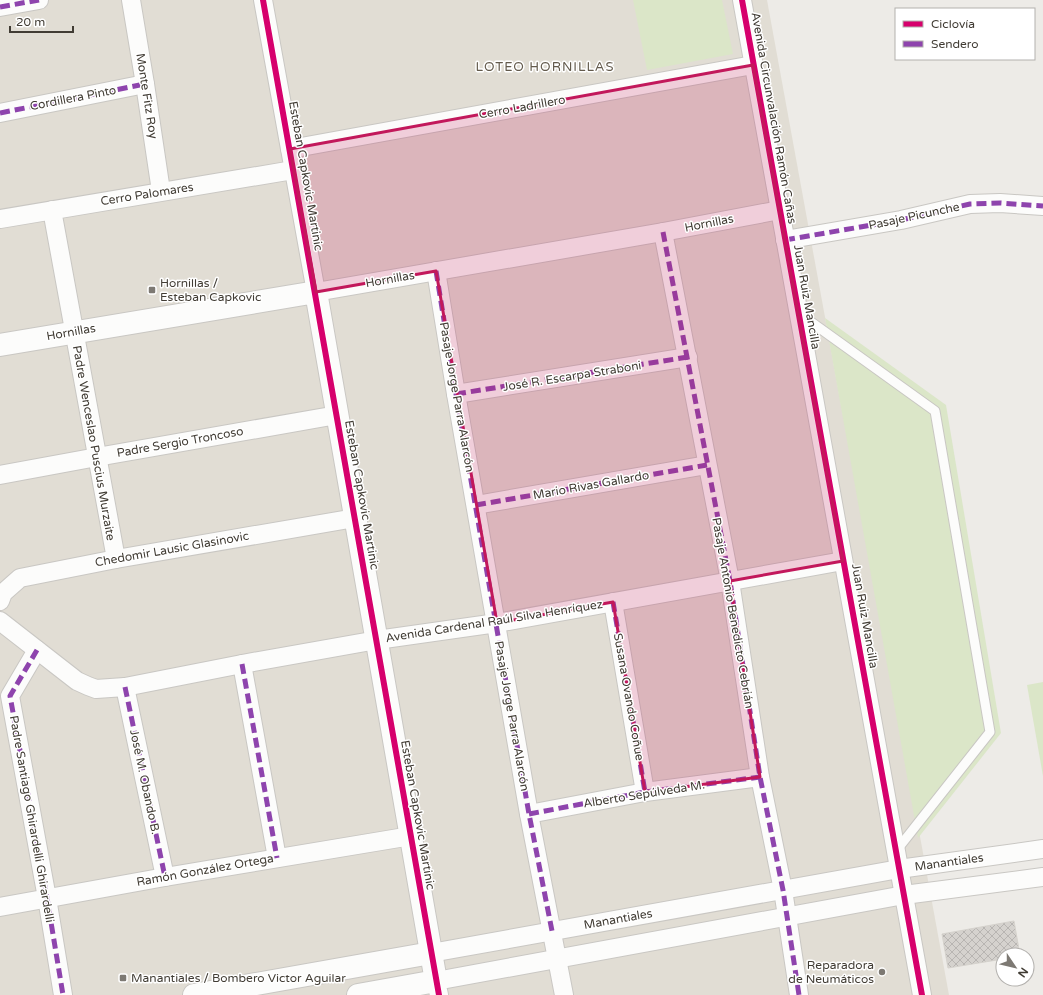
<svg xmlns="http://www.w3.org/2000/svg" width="1043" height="995" font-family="'Varela Round',sans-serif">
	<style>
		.residential { fill: #e1ddd4 }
		.green { fill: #dbe6c8 }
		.building { fill: url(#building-cross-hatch); stroke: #d5d2cd }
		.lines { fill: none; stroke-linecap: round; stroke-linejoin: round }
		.service-casing { stroke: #c9c7c3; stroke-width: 11 }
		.minor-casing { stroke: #c9c7c3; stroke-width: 20 }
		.tertiary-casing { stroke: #c9c7c3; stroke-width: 24 }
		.service { stroke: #fcfcfb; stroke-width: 9 }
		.minor { stroke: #fcfcfb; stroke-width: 18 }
		.tertiary { stroke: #fcfcfb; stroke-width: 22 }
		.quiet { stroke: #8e44ad; stroke-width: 5; stroke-dasharray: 10 5; stroke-linecap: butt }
		.cycleway-casing { stroke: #fff; stroke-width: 8 }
		.cycleway { stroke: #d6006c; stroke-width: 6 }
		.marked { fill: #c2185b; fill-opacity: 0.2; stroke: #c2185b; stroke-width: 3; stroke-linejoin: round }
		.poi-dot { fill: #7d7973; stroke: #fff; stroke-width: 1.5 }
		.labels { text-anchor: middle; stroke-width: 3; stroke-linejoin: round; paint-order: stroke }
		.street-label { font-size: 12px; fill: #413c34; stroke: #fff }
		.poi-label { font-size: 12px; fill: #413c34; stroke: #fff; text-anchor: start }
		.neighbourhood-label { font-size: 13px; letter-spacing: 1px; fill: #635a4c; stroke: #fff }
	</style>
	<defs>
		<pattern id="building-cross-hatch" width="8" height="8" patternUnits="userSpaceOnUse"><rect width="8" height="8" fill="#d5d2ce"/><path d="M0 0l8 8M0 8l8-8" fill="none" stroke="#b8b5b2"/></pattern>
	</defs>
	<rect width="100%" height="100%" fill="#edebe7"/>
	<path class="residential" d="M0 0H767L949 995H0Z"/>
	<g class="green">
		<path d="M633 0H722L733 54 647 70Z"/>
		<path d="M825 318 946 405 1001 733 918 838Z"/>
		<path d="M1043 682V776L1027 685Z"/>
	</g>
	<path class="building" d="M1014 921 1020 955H1003V959L948 968 942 934Z"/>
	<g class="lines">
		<g class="service-casing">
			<path id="service" d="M800 314 935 411 990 732 896 851"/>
		</g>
		<g class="minor-casing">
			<g id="minor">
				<path d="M131 0 145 84 161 191"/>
				<path d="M263 0 316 292 663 232 780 210"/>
				<path d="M742 0 922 995"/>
				<path d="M0 7 39 0"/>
				<path d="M0 113 145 84"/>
				<path d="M290 149 753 65"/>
				<path d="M52 210 116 559"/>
				<path d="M0 219 293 170"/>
				<path d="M663 232 730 581 760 777 783 890 799 995"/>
				<path d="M785 240 901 220 970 204 1000 203 1043 206"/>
				<path d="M436 271 456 394 529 814 564 995"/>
				<path d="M456 394 688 357"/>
				<path d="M0 475 97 457 337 415"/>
				<path d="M476 505 707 465"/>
				<path d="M0 601 3 593 20 578 116 559 355 518"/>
				<path d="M613 602 645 792"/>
				<path d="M0 621 77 681 88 686 96 689 125 687 242 664 377 640 497 623 843 561"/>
				<path d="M37 650 10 696 47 898 63 995"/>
				<path d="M242 664 277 858"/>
				<path d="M125 687 165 877"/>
				<path d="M529 814 645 792 760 777"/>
				<path d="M0 907 165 877 411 836"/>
				<path d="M431 953 899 869 1043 849"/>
				<path d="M439 995 436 981 904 895 1043 877"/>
			</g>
		</g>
		<g class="tertiary-casing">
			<g id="tertiary">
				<path d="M0 345 316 292 436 981 358 995"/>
				<path d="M194 995 431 953"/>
			</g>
		</g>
		<use href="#service" class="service"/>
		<use href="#minor" class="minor"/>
		<use href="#tertiary" class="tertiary"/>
		<g class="quiet">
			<path d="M0 7 39 0"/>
			<path d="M0 113 145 84"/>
			<path d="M663 232 730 581 760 777 783 890 799 995"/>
			<path d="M785 240 901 220 970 204 1000 203 1043 206"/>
			<path d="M436 271 456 394 529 814 552 931"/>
			<path d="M456 394 688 357"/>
			<path d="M476 505 707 465"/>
			<path d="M613 602 645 792"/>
			<path d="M37 650 10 696 47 898 63 995"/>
			<path d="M242 664 277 858"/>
			<path d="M125 687 165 877"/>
			<path d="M529 814 645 792 760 777"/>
		</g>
		<g class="cycleway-casing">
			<g id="cycleway">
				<path d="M263 0 439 995"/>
				<path d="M742 0 922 995"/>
			</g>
		</g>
		<use href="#cycleway" class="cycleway"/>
	</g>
	<path class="marked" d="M753 65 843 561 730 581 760 777 645 792 613 602 497 623 436 271 316 292 290 149Z"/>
	<g class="poi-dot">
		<rect x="148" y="286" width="8" height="8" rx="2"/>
		<circle cx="882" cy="972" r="4"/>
		<rect x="119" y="974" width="8" height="8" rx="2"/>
	</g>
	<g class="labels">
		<g class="street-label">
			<text transform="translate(147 96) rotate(81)" y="4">Monte Fitz Roy</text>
			<text transform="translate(73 98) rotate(-11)" y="4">Cordillera Pinto</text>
			<text transform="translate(522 107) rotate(-10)" y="4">Cerro Ladrillero</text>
			<text transform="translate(774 118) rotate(80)" y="4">Avenida Circunvalación Ramón Cañas</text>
			<text transform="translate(306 176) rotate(80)" y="4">Esteban Capkovic Martinic</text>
			<text transform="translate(147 194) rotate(-9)" y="4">Cerro Palomares</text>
			<text transform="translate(914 216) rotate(-12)" y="4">Pasaje Picunche</text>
			<text transform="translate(709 223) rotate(-11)" y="4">Hornillas</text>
			<text transform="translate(390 279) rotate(-10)" y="4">Hornillas</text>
			<text transform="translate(807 297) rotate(80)" y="4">Juan Ruiz Mancilla</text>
			<text transform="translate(71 332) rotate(-10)" y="4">Hornillas</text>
			<text transform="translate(572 376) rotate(-9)" y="4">José R. Escarpa Straboni</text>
			<text transform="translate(457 397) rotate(80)" y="4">Pasaje Jorge Parra Alarcón</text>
			<text transform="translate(180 442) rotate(-10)" y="4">Padre Sergio Troncoso</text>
			<text transform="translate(94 443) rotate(80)" y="4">Padre Wenceslao Puscius Murzaite</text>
			<text transform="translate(591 485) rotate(-10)" y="4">Mario Rivas Gallardo</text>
			<text transform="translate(362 495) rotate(80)" y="4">Esteban Capkovic Martinic</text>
			<text transform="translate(172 549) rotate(-10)" y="4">Chedomir Lausic Glasinovic</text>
			<text transform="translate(733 613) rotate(80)" y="4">Pasaje Antonio Benedicto Cebrián</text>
			<text transform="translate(865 616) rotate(80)" y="4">Juan Ruiz Mancilla</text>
			<text transform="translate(494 621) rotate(-9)" y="4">Avenida Cardenal Raúl Silva Henríquez</text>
			<text transform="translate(629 697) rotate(80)" y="4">Susana Ovando Coñue</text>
			<text transform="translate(512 716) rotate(80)" y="4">Pasaje Jorge Parra Alarcón</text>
			<text transform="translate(145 782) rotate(78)" y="4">José M. Obando B.</text>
			<text transform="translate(644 794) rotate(-9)" y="4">Alberto Sepúlveda M.</text>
			<text transform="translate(418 815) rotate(80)" y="4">Esteban Capkovic Martinic</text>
			<text transform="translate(32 819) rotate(80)" y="4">Padre Santiago Ghirardelli Ghirardelli</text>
			<text transform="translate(949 862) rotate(-8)" y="4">Manantiales</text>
			<text transform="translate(205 870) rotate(-10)" y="4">Ramón González Ortega</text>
			<text transform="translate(618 919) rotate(-10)" y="4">Manantiales</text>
		</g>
		<g class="poi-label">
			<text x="160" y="287">Hornillas /<tspan x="160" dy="14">Esteban Capkovic</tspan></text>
			<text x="874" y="969" text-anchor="end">Reparadora<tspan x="874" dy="14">de Neumáticos</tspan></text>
			<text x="131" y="982">Manantiales / Bombero Victor Aguilar</text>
		</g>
		<g class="neighbourhood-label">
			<text x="545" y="71">LOTEO HORNILLAS</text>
		</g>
	</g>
	<rect x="895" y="8" width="140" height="52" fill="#ffffff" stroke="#b3b1ae"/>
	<rect x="903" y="21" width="20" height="6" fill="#d6006c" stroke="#b3b1ae"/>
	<text x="931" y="28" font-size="12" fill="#413c34">Ciclovía</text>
	<rect x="903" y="41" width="20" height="6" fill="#8e44ad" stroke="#b3b1ae"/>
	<text x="931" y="48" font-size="12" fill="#413c34">Sendero</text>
	<g transform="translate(1015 967) rotate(125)"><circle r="19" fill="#ffffff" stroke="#b3b1ae"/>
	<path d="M0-3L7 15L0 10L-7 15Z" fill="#7d7973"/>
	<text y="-6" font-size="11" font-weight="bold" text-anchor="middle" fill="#413c34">N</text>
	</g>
	<path d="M10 26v6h63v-6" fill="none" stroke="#413c34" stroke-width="2"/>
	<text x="16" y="26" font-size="12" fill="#413c34" stroke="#ffffff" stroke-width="3" paint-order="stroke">20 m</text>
</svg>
